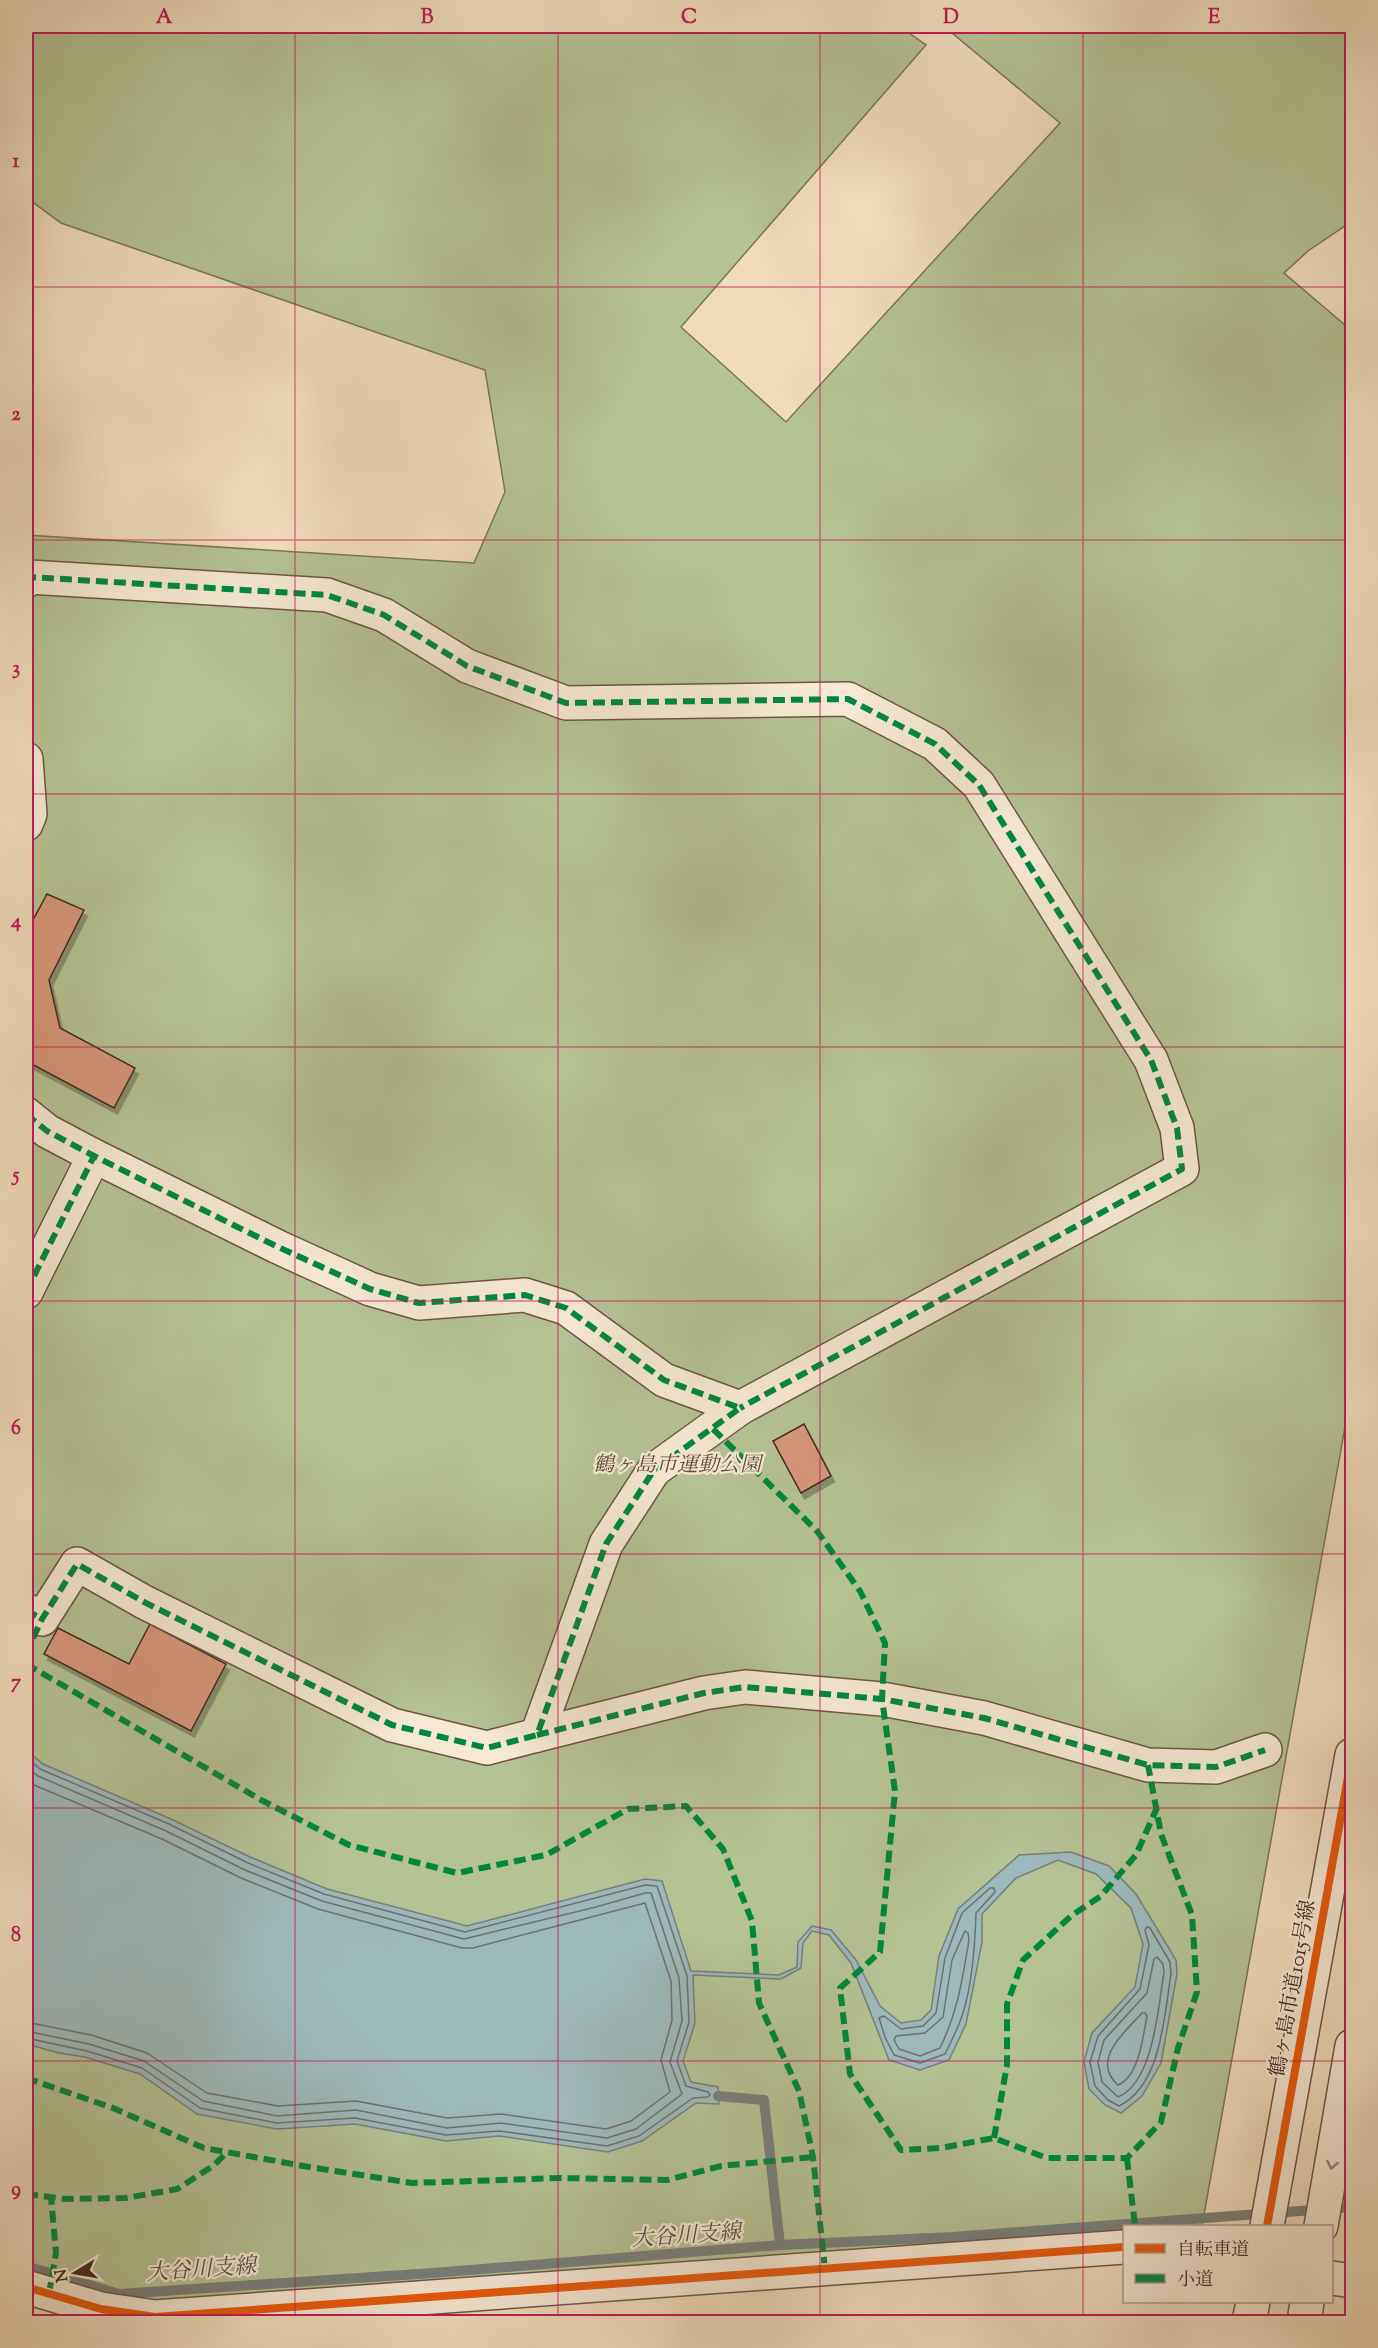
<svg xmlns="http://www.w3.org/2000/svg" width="1378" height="2348" font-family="'Sorts Mill Goudy','Noto Serif JP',serif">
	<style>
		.green { fill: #b5c294; stroke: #7a765a; stroke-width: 1.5 }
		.water { fill: #9eb9bb; stroke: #787f7d; stroke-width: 1.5 }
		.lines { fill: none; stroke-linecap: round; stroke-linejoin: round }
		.shore { stroke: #6f716e; stroke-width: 1.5 }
		.stream { stroke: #787f7d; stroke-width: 10 }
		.building { fill: #d6967a; stroke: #402921; stroke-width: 1.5; filter: url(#shadow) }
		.minor-casing { stroke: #6c5648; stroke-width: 36 }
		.minor { stroke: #f5e8d4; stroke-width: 33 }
		.quiet { stroke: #00873e; stroke-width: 6; stroke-dasharray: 12 6; stroke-linecap: butt }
		.cycleway-casing { stroke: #f5e8d4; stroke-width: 11 }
		.cycleway { stroke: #e8590c; stroke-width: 8 }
		.oneway { stroke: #9a887a }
		.grid { fill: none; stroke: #c2185b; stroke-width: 1.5; stroke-opacity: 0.55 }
		.labels { text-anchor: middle; stroke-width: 4.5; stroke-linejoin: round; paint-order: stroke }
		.park-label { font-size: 21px; font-style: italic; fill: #5d4f3e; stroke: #f5e8d4 }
		.street-label { font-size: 21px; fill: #402921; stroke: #f5e8d4 }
		.water-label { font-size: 22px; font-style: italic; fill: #584d48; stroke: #f5e8d4 }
		.neatline { fill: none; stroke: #c2185b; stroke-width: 2 }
		.grid-label { font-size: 20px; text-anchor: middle; font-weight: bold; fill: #c2185b }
	</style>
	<defs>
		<filter id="shadow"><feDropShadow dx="3.5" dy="6" stdDeviation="0" flood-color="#0004"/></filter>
	</defs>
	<rect width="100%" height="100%" fill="#f0dcbd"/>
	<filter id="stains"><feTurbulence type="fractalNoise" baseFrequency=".00333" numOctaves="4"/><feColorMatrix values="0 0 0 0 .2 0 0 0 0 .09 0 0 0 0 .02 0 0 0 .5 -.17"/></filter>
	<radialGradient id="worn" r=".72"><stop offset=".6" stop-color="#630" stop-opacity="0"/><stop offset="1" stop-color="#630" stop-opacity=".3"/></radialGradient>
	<path class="green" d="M26 26H899L926 45 681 327 786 422 1060 123 946 28 948 26H1352V221L1308 251 1284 273 1352 331V1388L1202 2226H1124V2233L117 2307 26 2284V535L474 563 505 492 485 370 61 223 26 197Z"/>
	<path class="water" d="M26 1750 43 1764 171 1819 250 1857 327 1889 467 1926 645 1879 662 1881 691 1971 779 1975 797 1967 798 1942 812 1926 831 1930 856 1960 880 2006 901 2023 921 2020 931 2010 939 1956 958 1909 1019 1855 1071 1852 1109 1866 1136 1894 1176 1960 1177 1974 1161 2063 1142 2096 1121 2113 1105 2105 1089 2089 1084 2062 1092 2033 1135 1987 1143 1944 1131 1908 1096 1874 1058 1860 1016 1878 982 1914V1942L966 2024 949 2060 920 2070 889 2060 851 1963 829 1935 812 1931 803 1943 801 1968 781 1979 693 1975 695 2023 683 2061 691 2082 718 2087 719 2104 696 2103 642 2141 608 2152 499 2136 446 2141 355 2124 277 2129 197 2114 140 2074 85 2057 59 2053 26 2044Z"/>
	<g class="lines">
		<g class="shore">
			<path d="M26 1757 40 1769 169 1824 248 1863 324 1894 465 1932 645 1885 657 1886 687 1976 689 2022 677 2061 686 2086 708 2092 710 2095 708 2097 693 2098 639 2136 607 2146 500 2131 446 2135 355 2118 277 2123 200 2108 142 2068 87 2051 26 2038"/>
			<path d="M26 1767 38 1776 166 1831 245 1870 322 1901 464 1939 596 1907 645 1893H651L679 1978 682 2021 670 2062 682 2094 636 2129 607 2138 501 2123 447 2128 356 2110 277 2116 203 2101 144 2061 89 2044 26 2031"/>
			<path d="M26 1779 34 1785 162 1839 241 1878 318 1909 462 1948H473L645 1903 671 1981 672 2020 661 2060 670 2092 631 2121 606 2129 501 2114 447 2118 356 2101 278 2106 207 2093 147 2053 91 2035 26 2022"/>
			<path d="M990 1888H994L995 1892 976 1913C975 1947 972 1993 959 2024 955 2034 950 2044 945 2054L920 2063 894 2055 885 2037 879 2018 884 2016 901 2029 923 2026 936 2013 945 1958 962 1913Z"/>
			<path d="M1147 1927 1150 1928 1170 1962 1171 1974C1164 2015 1162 2085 1119 2106L1108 2100 1095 2086 1090 2062 1098 2036 1140 1989 1149 1945 1145 1930Z"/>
			<path d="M965 1931 968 1933 969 1940C962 1981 958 2011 940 2048L920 2056 899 2049 894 2040 896 2036 925 2033 943 2017 952 1960Z"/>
			<path d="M1157 1957 1163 1964 1164 1973C1158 2007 1154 2082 1118 2097L1102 2082 1098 2062 1104 2040 1147 1993 1154 1959Z"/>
			<path d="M1142 2013H1145L1147 2016C1143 2036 1139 2077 1118 2085 1090 2060 1125 2032 1142 2013Z"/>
		</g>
		<g class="stream">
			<path d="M718 2096 764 2100 780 2245"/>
			<path d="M26 2266 119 2294 433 2273 780 2245 953 2237 1352 2207"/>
		</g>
	</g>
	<g class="building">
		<path d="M47 894 84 910 49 980 60 1028 135 1068 114 1108 26 1061V933Z"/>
		<path d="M804 1424 831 1476 801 1493 773 1441Z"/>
		<path d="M150 1624 226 1664 191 1731 44 1654 58 1628 129 1664Z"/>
	</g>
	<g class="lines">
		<g class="minor-casing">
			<g id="minor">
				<path d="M26 581 29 577 327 595 384 615 467 666 566 703 848 699 935 744 979 785 1151 1060 1177 1128 1182 1169 740 1408"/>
				<path d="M26 759 30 814 26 824"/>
				<path d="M26 1114 47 1131 94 1156"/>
				<path d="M26 1292 94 1156 278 1247 370 1289 419 1303 525 1295 566 1308 664 1380 740 1408 654 1470 606 1544 537 1735 487 1748 392 1725 144 1602 77 1564 42 1619 26 1610"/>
				<path d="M537 1735 704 1693 745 1687 882 1699 984 1718 1148 1765 1216 1767 1265 1750"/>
				<path d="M1267 2226 1352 1755"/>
				<path d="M1321 2226 1352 2046"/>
				<path d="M1332 2278 1352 2281"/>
				<path d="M26 2287 101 2309 155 2317 1124 2247"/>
				<path d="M1249 2322 1253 2302"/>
				<path d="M1304 2322 1307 2302"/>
			</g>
		</g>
		<use href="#minor" class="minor"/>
		<g class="quiet">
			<path d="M26 581 29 577 327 595 384 615 467 666 566 703 848 699 935 744 979 785 1151 1060 1177 1128 1182 1169 740 1408"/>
			<path d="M26 759 30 814 26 824"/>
			<path d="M26 1114 47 1131 94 1156"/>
			<path d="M26 1292 94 1156 278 1247 370 1289 419 1303 525 1295 566 1308 664 1380 740 1408 654 1470 606 1544 537 1735 487 1748 392 1725 144 1602 77 1564 42 1619 26 1653"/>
			<path d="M713 1429 817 1531 860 1591 885 1643 882 1699 895 1791 880 1952 840 1988 850 2074 901 2150 941 2148 994 2138 1047 2158H1127L1161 2122 1178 2048 1197 1992 1192 1915 1161 1834 1148 1765"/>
			<path d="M26 1610 42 1619"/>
			<path d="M26 1664 263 1801 349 1845 457 1873 546 1855 628 1809 686 1806 723 1849 752 1921 759 2003 799 2091 813 2157 825 2269"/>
			<path d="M537 1735 704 1693 745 1687 882 1699 984 1718 1148 1765 1216 1767 1265 1750"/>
			<path d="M26 2078 113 2108 204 2148 309 2167 412 2183 560 2178 667 2180 721 2166 813 2157"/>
			<path d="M994 2138 1007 2065V2004L1023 1960 1071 1916 1101 1896 1136 1855 1156 1810"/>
			<path d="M1127 2158 1135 2226"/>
			<path d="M26 2194 66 2199 126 2198 177 2189 213 2166 227 2152"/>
			<path d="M49 2294 56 2253 51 2197"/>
		</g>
		<g class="cycleway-casing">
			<g id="cycleway">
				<path d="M1267 2226 1352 1755"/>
				<path d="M26 2287 101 2309 155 2317 1124 2247"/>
			</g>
		</g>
		<use href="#cycleway" class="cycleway"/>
	</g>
	<defs><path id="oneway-chevron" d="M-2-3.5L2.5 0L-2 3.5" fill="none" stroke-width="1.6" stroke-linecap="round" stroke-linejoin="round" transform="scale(1.5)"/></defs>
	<use class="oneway" href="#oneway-chevron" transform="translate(1332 2165) rotate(100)"/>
	<path class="grid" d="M295 26V2322M558 26V2322M820 26V2322M1083 26V2322M26 287H1352M26 540H1352M26 794H1352M26 1047H1352M26 1301H1352M26 1554H1352M26 1808H1352M26 2061H1352"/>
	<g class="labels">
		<g class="park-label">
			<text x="677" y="1471">鶴ヶ島市運動公園</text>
		</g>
		<g class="street-label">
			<text transform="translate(1292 1988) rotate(-80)" y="7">鶴ヶ島市道1015号線</text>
		</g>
		<g class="water-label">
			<text transform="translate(686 2234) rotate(-4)" y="8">大谷川支線</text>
			<text transform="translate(201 2268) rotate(-4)" y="8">大谷川支線</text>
		</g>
	</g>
	<rect width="1378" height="2348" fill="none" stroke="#f0dcbd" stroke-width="66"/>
	<rect x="1123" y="2225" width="210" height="78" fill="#f5e8d4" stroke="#ad9c8c" stroke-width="1.5"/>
	<rect x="1135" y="2244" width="30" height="9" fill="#e8590c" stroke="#ad9c8c" stroke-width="1.5"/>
	<text x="1177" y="2255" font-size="18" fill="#402921">自転車道</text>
	<rect x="1135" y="2274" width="30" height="9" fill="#00873e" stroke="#ad9c8c" stroke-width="1.5"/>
	<text x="1177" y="2285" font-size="18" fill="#402921">小道</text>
	<g transform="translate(75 2273) rotate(259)" stroke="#f5e8d4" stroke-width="4.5" paint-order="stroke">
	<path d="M0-4.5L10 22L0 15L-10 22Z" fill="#402921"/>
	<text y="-9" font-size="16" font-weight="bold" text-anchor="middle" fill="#402921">N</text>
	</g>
	<rect x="33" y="33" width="1312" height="2282" class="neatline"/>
	<g class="grid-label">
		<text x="164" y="23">A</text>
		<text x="427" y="23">B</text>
		<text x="689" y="23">C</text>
		<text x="951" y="23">D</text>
		<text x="1214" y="23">E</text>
		<text x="16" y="167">1</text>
		<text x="16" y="420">2</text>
		<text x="16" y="674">3</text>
		<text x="16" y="927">4</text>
		<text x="16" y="1181">5</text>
		<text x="16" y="1434">6</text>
		<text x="16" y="1688">7</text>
		<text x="16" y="1941">8</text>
		<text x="16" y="2195">9</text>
	</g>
	<rect width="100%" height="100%" filter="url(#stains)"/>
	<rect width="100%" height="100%" fill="url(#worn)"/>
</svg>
